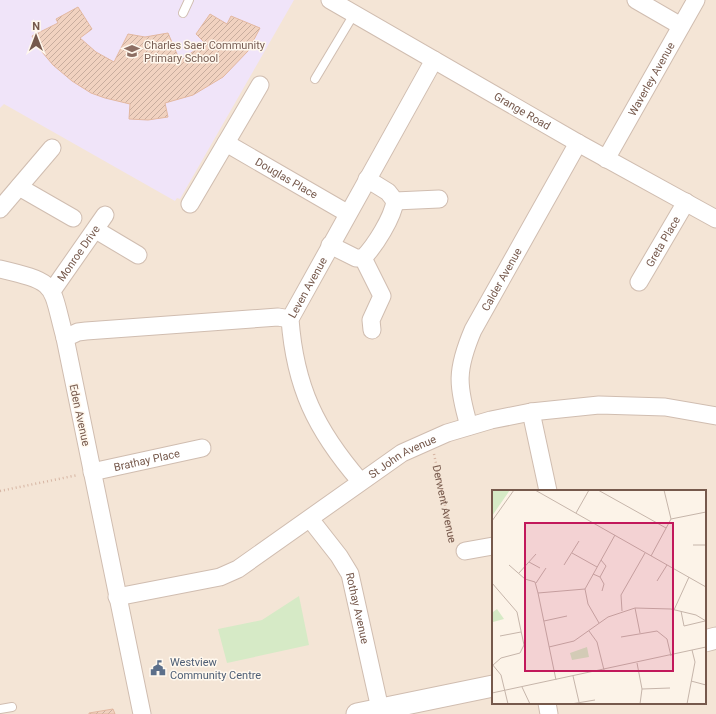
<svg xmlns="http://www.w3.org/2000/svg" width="716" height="714" font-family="Roboto,sans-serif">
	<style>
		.residential { fill: #f4e5d6; fill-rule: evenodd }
		.education { fill: #f0e4f9 }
		.green { fill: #d6eac6 }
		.building { fill: url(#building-hatch); stroke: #e3b8a1 }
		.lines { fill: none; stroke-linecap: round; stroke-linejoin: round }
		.service-casing { stroke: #d0bdb0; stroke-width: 10 }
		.minor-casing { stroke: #d0bdb0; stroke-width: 19 }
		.tertiary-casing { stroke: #d0bdb0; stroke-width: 23 }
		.path { stroke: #d6b5a3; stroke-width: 2.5; stroke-dasharray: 1 3; stroke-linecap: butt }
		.service { stroke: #fff; stroke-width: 8 }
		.minor { stroke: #fff; stroke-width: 17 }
		.tertiary { stroke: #fff; stroke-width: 21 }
		.labels { text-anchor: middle; stroke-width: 3; stroke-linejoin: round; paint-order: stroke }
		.education-label { font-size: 11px; fill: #785e54; stroke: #fff8ee; text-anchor: start }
		.street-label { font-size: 11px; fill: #76594c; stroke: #fff8ee }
		.service-label { font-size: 11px; fill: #4e5e75; stroke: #fff8ee; text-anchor: start }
		.inset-road { fill: none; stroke: #c6b5aa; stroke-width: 1 }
		.view { fill: #c2185b; fill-opacity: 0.15; stroke: #c2185b; stroke-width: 2 }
		.inset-edge { fill: none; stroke: #76594c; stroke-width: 2 }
	</style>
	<defs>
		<pattern id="building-hatch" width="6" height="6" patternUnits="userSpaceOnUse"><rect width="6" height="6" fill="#f1d2c0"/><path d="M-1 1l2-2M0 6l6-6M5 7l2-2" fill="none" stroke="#c8ad9e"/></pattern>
	</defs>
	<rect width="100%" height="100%" fill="#fcf3e8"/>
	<path class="residential" d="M0 0H716V714H0ZM493 491H705V703H493Z"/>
	<path class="education" d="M0 0H294L180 199 177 198 175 201 4 104 0 108Z"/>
	<path class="green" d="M299 596 309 645 227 663 218 629 262 620Z"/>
	<g class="building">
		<path d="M78 7 92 29 80 38 96 52 114 62 128 34 145 37 168 33 180 61 205 43 196 34 210 14 227 24 231 16 260 28 248 51 223 77 193 95 165 103 168 117 148 120 129 119 130 104 105 98 91 93 72 81 53 65 37 46 32 36 58 23 56 19Z"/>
		<path d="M113 709 115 714H89V713Z"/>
	</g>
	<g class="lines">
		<g class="service-casing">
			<g id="service">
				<path d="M183 13 189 0"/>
				<path d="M315 79 354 14"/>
				<path d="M0 709 12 707"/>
			</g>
		</g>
		<g class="minor-casing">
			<g id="minor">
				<path id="s2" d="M330 0 578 143 716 219"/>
				<path d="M636 0 681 26"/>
				<path id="s3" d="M226 143 347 213"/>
				<path id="s4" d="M606 159 696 0"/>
				<path d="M19 187 73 218"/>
				<path d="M395 201 439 199"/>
				<path d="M190 204 260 85"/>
				<path d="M0 209 52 148"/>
				<path d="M96 230 138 255"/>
				<path d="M330 245 356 258H363C375 246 393 217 395 201L388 192 367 179"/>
				<path d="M363 258 382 296 371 320 372 330"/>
				<path d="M0 269C59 283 50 283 65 338"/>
				<path id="s5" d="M639 282 686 202"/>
				<path id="s6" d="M52 291 105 215"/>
				<path d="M531 412 548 491"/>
				<path id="s7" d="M469 426C457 385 456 370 473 330L578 143"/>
				<path id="s8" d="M92 472 202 448"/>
				<path id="s9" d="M360 481C316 430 295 387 290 319L434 60"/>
				<path id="s10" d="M310 519 339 556 350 574 380 709"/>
				<path d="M465 551 493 546"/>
				<path id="s11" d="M117 597 220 577 238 569 402 453 447 433 491 420 531 412 599 405 665 407 716 416"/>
				<path d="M547 703 549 714"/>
				<path d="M142 714 65 338 78 332 86 331 278 317 290 319"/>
			</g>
		</g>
		<g class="tertiary-casing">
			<g id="tertiary">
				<path d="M705 641 716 638"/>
				<path d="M357 714 493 686"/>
			</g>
		</g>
		<g class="path">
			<path id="s1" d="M434 454 453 543"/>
			<path d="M0 491 78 475"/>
		</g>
		<use href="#service" class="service"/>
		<use href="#minor" class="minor"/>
		<use href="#tertiary" class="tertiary"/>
	</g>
	<defs>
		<g id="school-bare" transform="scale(1.2)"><path d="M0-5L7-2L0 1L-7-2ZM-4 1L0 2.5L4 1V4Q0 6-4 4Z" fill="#8d6e63" stroke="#fff8ee" stroke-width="2.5" paint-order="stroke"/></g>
		<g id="civic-bare" transform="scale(1.2)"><path d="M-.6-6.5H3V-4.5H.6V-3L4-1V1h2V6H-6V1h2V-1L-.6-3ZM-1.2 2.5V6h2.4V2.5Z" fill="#5c6f8a" stroke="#fff8ee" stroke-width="2.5" paint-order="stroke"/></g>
	</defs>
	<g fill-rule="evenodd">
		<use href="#school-bare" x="132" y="51"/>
		<use href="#civic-bare" x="158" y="668"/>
	</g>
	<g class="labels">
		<g class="education-label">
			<text x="144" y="49">Charles Saer Community<tspan x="144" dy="13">Primary School</tspan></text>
		</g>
		<g class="street-label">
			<text dy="4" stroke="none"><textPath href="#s4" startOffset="92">Waverley Avenue</textPath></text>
			<text dy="4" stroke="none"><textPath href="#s2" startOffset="222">Grange Road</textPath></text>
			<text dy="4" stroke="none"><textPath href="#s3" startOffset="70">Douglas Place</textPath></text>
			<text dy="4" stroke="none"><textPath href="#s5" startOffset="47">Greta Place</textPath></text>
			<text dy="4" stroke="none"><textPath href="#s6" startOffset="46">Monroe Drive</textPath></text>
			<text dy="4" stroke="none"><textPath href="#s7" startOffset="157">Calder Avenue</textPath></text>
			<text dy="4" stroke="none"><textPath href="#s9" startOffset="216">Leven Avenue</textPath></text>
			<text transform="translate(80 415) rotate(78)" y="4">Eden Avenue</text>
			<text dy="4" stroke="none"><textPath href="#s11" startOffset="324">St John Avenue</textPath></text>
			<text dy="4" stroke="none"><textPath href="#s8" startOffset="56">Brathay Place</textPath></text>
			<text dy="4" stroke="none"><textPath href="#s1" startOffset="51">Derwent Avenue</textPath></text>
			<text dy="4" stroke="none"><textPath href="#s10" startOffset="103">Rothay Avenue</textPath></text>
		</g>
		<g class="service-label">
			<text x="170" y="666">Westview<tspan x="170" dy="13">Community Centre</tspan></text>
		</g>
	</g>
	<g transform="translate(492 490)">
		<rect width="214" height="214" fill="#fcf3e8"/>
		<path d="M0 0H18L0 26ZM95 157 97 167 80 170 78 163Z" fill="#d6eac6"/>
		<path d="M5 119 12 129 1 132V122Z" fill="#d6eac6"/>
		<path class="inset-road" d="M43 0 214 97M106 0 174 38M172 0 179 29M84 23 97 0M0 31 22 0M201 55H214M80 63 105 77M159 66 179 29 214 22M37 72 48 78M17 75 33 89 43 92 46 103M72 75 87 51M27 83 44 64M101 84 108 87 114 76 109 70M108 87 112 94 110 101M165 91 175 75M0 93 25 122 32 155 28 163 9 168 1 175M44 93 54 78M143 118 148 143M182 120 197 87M130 121 129 105 153 63M189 121 192 136 213 131M52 131 75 126M107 133 96 114 93 99 123 45M97 141 105 152 112 180M8 146 29 142M129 147 165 141 175 149 179 166M57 157 82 151 116 127 143 118 179 119 204 125 214 131M145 173 150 199 148 214M0 174 9 185 16 214M81 186 87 212M64 190 46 103 93 99M199 191 214 195M30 197 38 214M150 199 178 198M0 203 214 157M79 214 103 210M195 214 203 172 200 160"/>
		<path class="view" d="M33 33H181V181H33Z"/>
		<rect width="214" height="214" class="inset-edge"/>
	</g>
	<g transform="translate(36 36)" stroke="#fff8ee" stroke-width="3" paint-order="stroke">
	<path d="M0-3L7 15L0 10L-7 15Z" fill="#76594c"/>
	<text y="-6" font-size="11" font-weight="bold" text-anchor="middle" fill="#76594c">N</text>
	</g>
</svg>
